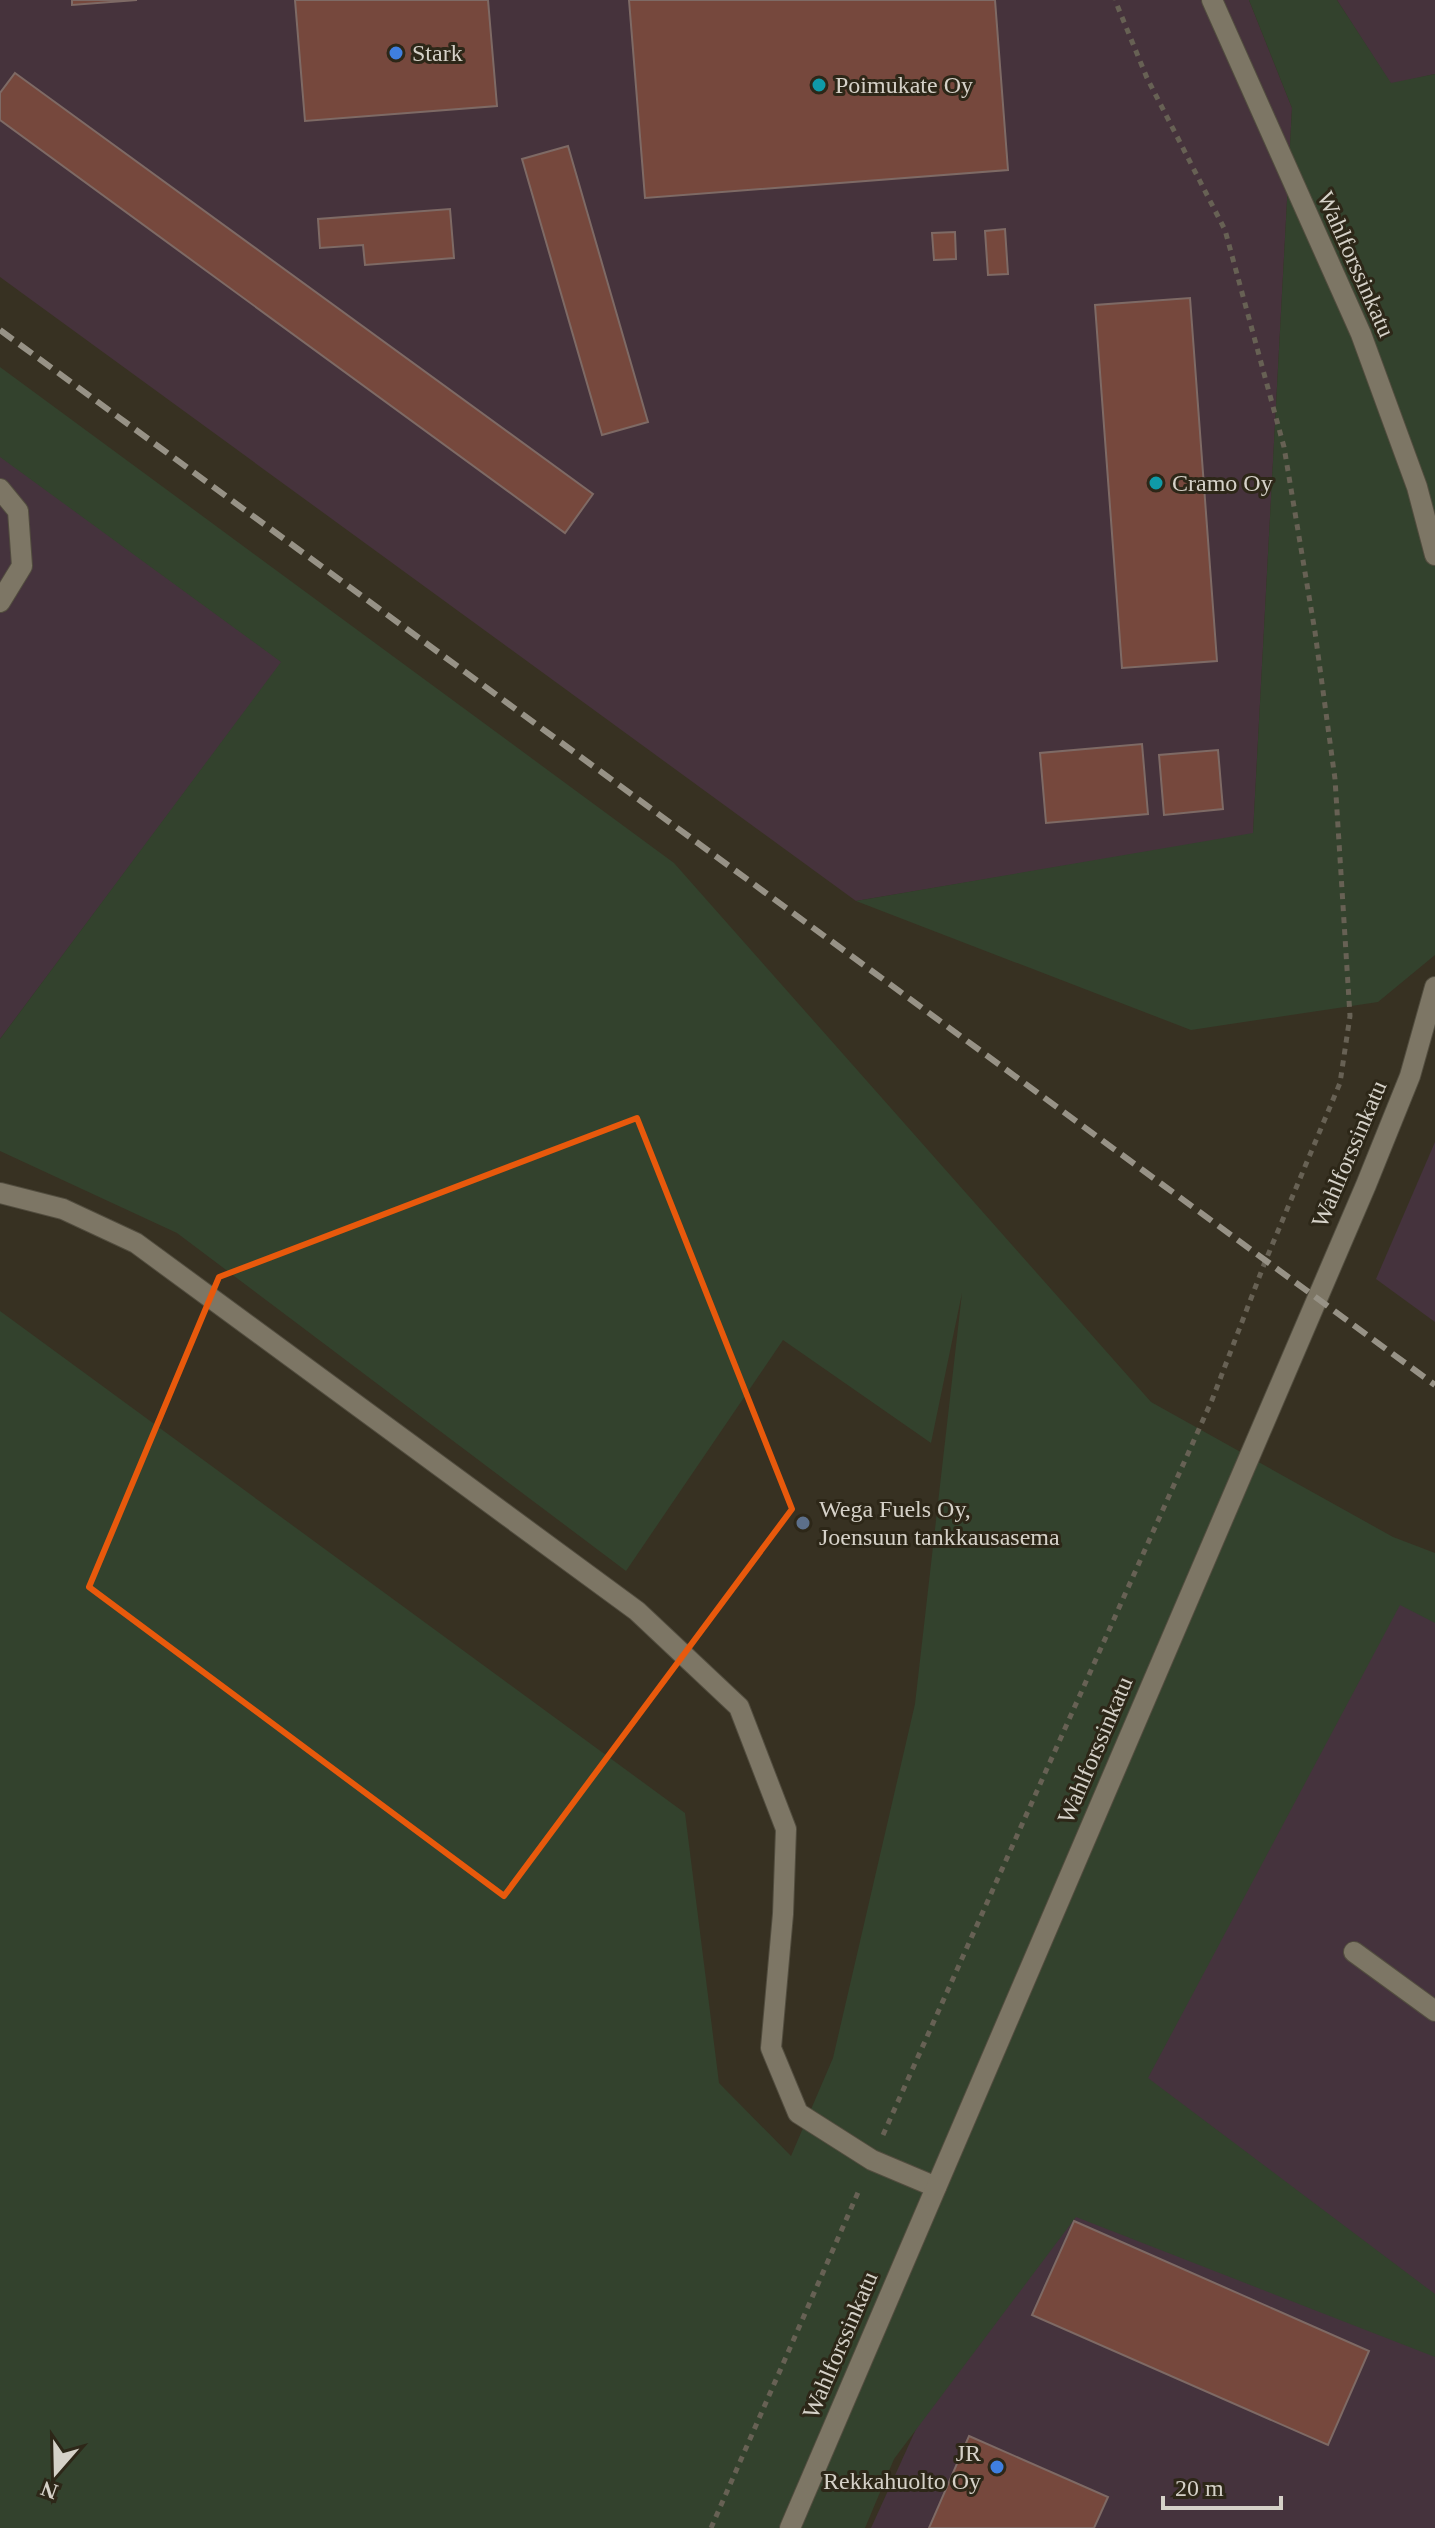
<svg xmlns="http://www.w3.org/2000/svg" width="1435" height="2528" font-family="'Times New Roman',serif">
	<style>
		.commercial { fill: #46333c }
		.industrial { fill: #45333d }
		.green { fill: #33422d }
		.building { fill: #76483d; stroke: #7e6a65; stroke-width: 2 }
		.lines { fill: none; stroke-linecap: round; stroke-linejoin: round }
		.minor-casing { stroke: #524d3f; stroke-width: 22 }
		.path { stroke: #676154; stroke-width: 5; stroke-dasharray: 6 6; stroke-linecap: butt }
		.minor { stroke: #7d7665; stroke-width: 20 }
		.rail { stroke: #979286; stroke-width: 6; stroke-dasharray: 16 8; stroke-linecap: butt }
		.marked { fill: none; stroke: #e8590c; stroke-width: 6; stroke-linejoin: round }
		.shop-dot { fill: #3f7fe0; stroke: #2d2718; stroke-width: 3 }
		.culture-dot { fill: #0f9aa8; stroke: #2d2718; stroke-width: 3 }
		.service-dot { fill: #5c6f8a; stroke: #2d2718; stroke-width: 3 }
		.labels { text-anchor: middle; stroke-width: 6; stroke-linejoin: round; paint-order: stroke }
		.poi-label { font-size: 24px; fill: #d5d1c8; stroke: #2d2718; text-anchor: start }
		.street-label { font-size: 24px; fill: #d5d1c8; stroke: #2d2718 }
	</style>
	<rect width="100%" height="100%" fill="#373122"/>
	<g class="commercial">
		<path d="M0 0H1249L1292 108 1253 834 856 901 0 277Z"/>
		<path d="M1337 0H1435V74L1391 84Z"/>
	</g>
	<g class="industrial">
		<path d="M0 456 282 662 0 1039Z"/>
		<path d="M1435 1142V1322L1376 1279Z"/>
		<path d="M1316 1550 1435 1609V2528H871Z"/>
	</g>
	<g class="green">
		<path d="M1249 0H1337L1391 83 1435 74V955L1378 1002 1191 1030 856 901 1253 833 1292 108Z"/>
		<path d="M0 367 674 863 1151 1402 1393 1537 1435 1553V1623L1400 1605 1148 2078 1435 2294V2357L1076 2217 894 2459 865 2528H0V1311L685 1813 719 2083 791 2156 833 2058 915 1704 962 1293 931 1443 783 1340 626 1571 177 1233 0 1151V1039L281 662 0 457Z"/>
	</g>
	<g class="building">
		<path d="M72 0H137L72 5Z"/>
		<path d="M295 0H488L497 106 305 121Z"/>
		<path d="M629 0H995L1008 170 645 198Z"/>
		<path d="M15 73 593 494 565 533 0 120V93Z"/>
		<path d="M568 146 648 422 602 435 522 159Z"/>
		<path d="M450 209 454 258 365 265 363 245 320 248 318 219Z"/>
		<path d="M1005 229 1008 274 988 275 985 231Z"/>
		<path d="M955 232 956 259 934 260 932 233Z"/>
		<path d="M1190 298 1217 661 1122 668 1095 305Z"/>
		<path d="M1142 744 1148 814 1046 823 1040 753Z"/>
		<path d="M1218 750 1223 809 1164 815 1159 755Z"/>
		<path d="M1074 2221 1369 2351 1328 2445 1032 2315Z"/>
		<path d="M969 2436 1108 2497 1094 2528H929Z"/>
	</g>
	<g class="lines">
		<g class="minor-casing">
			<g id="minor">
				<path d="M1212 0 1361 334 1417 487 1435 555"/>
				<path d="M0 489 18 511 22 566 0 602"/>
				<path d="M0 1193 63 1209 136 1243 637 1611 739 1707 786 1829 783 1914 771 2048 798 2113 872 2160 936 2187"/>
				<path d="M1354 1952 1435 2011"/>
				<path d="M790 2528 1366 1185 1410 1076 1435 987"/>
			</g>
		</g>
		<g class="path">
			<path d="M883 2135 1212 1400 1265 1262 1340 1083 1350 1016 1335 779 1315 632 1284 447 1225 230 1147 78 1115 0"/>
			<path d="M711 2528 860 2188"/>
		</g>
		<use href="#minor" class="minor"/>
		<path class="rail" d="M0 330 1435 1385"/>
	</g>
	<path class="marked" d="M637 1118 792 1509 504 1896 89 1587 219 1277Z"/>
	<g class="shop-dot">
		<circle cx="396" cy="53" r="8"/>
		<circle cx="997" cy="2467" r="8"/>
	</g>
	<g class="culture-dot">
		<circle cx="819" cy="85" r="8"/>
		<circle cx="1156" cy="483" r="8"/>
	</g>
	<circle class="service-dot" cx="803" cy="1523" r="8"/>
	<g class="labels">
		<g class="poi-label">
			<text x="412" y="61">Stark</text>
			<text x="835" y="93">Poimukate Oy</text>
			<text x="1172" y="491">Cramo Oy</text>
			<text x="819" y="1517">Wega Fuels Oy,<tspan x="819" dy="28">Joensuun tankkausasema</tspan></text>
			<text x="981" y="2461" text-anchor="end">JR<tspan x="981" dy="28">Rekkahuolto Oy</tspan></text>
		</g>
		<g class="street-label">
			<text transform="translate(1356 264) rotate(66)" y="8">Wahlforssinkatu</text>
			<text transform="translate(1349 1154) rotate(-67)" y="8">Wahlforssinkatu</text>
			<text transform="translate(1095 1750) rotate(-67)" y="8">Wahlforssinkatu</text>
			<text transform="translate(840 2345) rotate(-67)" y="8">Wahlforssinkatu</text>
		</g>
	</g>
	<g transform="translate(56 2472) rotate(200)" stroke="#2d2718" stroke-width="6" paint-order="stroke">
	<path d="M0-6L14 30L0 20L-14 30Z" fill="#d5d1c8"/>
	<text y="-12" font-size="22" font-weight="bold" text-anchor="middle" fill="#d5d1c8">N</text>
	</g>
	<path d="M1163 2496v12h118v-12" fill="none" stroke="#d5d1c8" stroke-width="4"/>
	<text x="1175" y="2496" font-size="24" fill="#d5d1c8" stroke="#2d2718" stroke-width="6" paint-order="stroke">20 m</text>
</svg>
